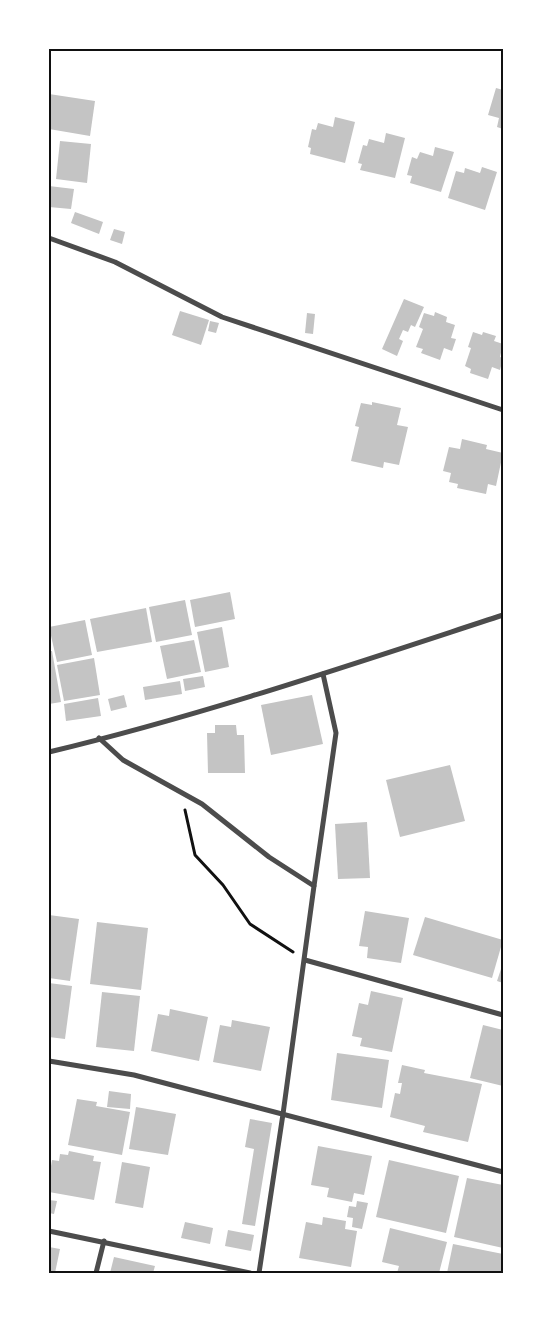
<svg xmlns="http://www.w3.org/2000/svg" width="552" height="1322" font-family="Jost,sans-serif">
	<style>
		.building { fill: #c4c4c4 }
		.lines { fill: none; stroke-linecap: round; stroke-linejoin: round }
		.path { stroke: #111; stroke-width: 3 }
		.minor { stroke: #4c4c4c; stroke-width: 5 }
		.neatline { fill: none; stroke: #111; stroke-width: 2 }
	</style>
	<rect width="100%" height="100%" fill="#fff"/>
	<g class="building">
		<path d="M496 88 503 90V129L497 127 499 118 488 115Z"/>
		<path d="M49 94 95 101 90 136 49 129Z"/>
		<path d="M335 117 355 122 345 163 310 154 311 148 308 147 312 129 316 130 318 123 333 127Z"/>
		<path d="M386 133 405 138 395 178 360 170 362 164 358 163 363 145 367 146 369 139 384 143Z"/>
		<path d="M60 141 91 144 87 183 56 179Z"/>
		<path d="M435 147 454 152 441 192 410 183 412 176 407 175 412 157 417 159 420 152 433 156Z"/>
		<path d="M482 167 497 172 485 210 448 198 456 171 464 173 465 168 480 173Z"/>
		<path d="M49 186 74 189 71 209 49 207Z"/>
		<path d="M75 212 103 222 99 234 71 223Z"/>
		<path d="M114 229 125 232 122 244 110 240Z"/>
		<path d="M404 299 424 307 415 327 411 325 408 332 403 330 399 339 403 341 397 356 382 349Z"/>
		<path d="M180 311 209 320 201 345 172 335Z"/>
		<path d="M435 312 447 317 446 322 455 325 451 338 456 339 452 351 444 348 440 360 421 353 423 349 416 347 423 329 419 327 424 313 434 316Z"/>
		<path d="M307 313 315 314 313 334 305 333Z"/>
		<path d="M210 321 219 323 216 333 208 331Z"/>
		<path d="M473 332 482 335 483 332 496 336 494 341 503 344 500 357 503 358 500 370 492 367 488 379 470 373 471 369 465 366 471 348 468 347Z"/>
		<path d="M372 402 401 408 397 425 408 427 399 465 384 462 383 468 351 461 359 427 355 426 361 403 372 405Z"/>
		<path d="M462 439 487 445 486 449 503 453 496 486 488 484 486 494 457 488 458 484 449 482 451 473 443 471 449 447 460 449Z"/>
		<path d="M230 592 235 619 195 627 190 600Z"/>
		<path d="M185 600 192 635 156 642 149 607Z"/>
		<path d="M146 608 152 642 97 652 90 619Z"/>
		<path d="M85 620 92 655 57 662 49 627Z"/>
		<path d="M222 627 229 667 205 672 197 632Z"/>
		<path d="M194 640 201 672 167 679 160 646Z"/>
		<path d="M49 651H52L61 702 49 704Z"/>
		<path d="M94 658 100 695 64 701 57 665Z"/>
		<path d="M203 676 205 687 185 691 183 679Z"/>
		<path d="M180 681 182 694 145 700 143 687Z"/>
		<path d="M124 695 127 707 111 711 108 699Z"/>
		<path d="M312 695 323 744 271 755 261 705Z"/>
		<path d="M98 698 101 716 66 721 64 704Z"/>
		<path d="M215 725H236L237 735H244L245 773H208L207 733H215Z"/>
		<path d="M450 765 465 821 400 837 386 780Z"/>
		<path d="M367 822 370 878 338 879 335 824Z"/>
		<path d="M365 911 409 918 401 963 367 958 368 947 359 946Z"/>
		<path d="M49 915 79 919 70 981 49 978Z"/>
		<path d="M425 917 503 940 492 978 413 955Z"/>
		<path d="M97 922 148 928 141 990 90 984Z"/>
		<path d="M503 963V983L497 981Z"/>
		<path d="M49 983 72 986 65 1039 49 1037Z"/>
		<path d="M371 991 403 998 392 1052 360 1046 362 1038 352 1036 359 1003 368 1005Z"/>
		<path d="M102 992 140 996 134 1051 96 1047Z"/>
		<path d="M170 1009 208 1017 199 1061 151 1051 158 1014 169 1016Z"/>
		<path d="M232 1020 270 1027 261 1071 213 1062 220 1025 231 1027Z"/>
		<path d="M483 1025 503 1030V1086L470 1078Z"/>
		<path d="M337 1053 389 1060 382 1108 331 1100Z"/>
		<path d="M402 1065 425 1070 424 1073 482 1084 468 1142 423 1132 425 1126 390 1117 395 1093 400 1094 402 1083H398Z"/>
		<path d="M109 1091 131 1094 130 1109 107 1107Z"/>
		<path d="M77 1099 97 1102 96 1106 130 1112 122 1155 68 1145Z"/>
		<path d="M136 1107 176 1114 168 1155 129 1149Z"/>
		<path d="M250 1119 272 1123 255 1226 242 1224 254 1149 245 1147Z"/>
		<path d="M318 1146 372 1156 364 1195 354 1193 352 1202 327 1197 329 1188 311 1185Z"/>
		<path d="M69 1151 94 1156 93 1161 101 1162 94 1200 49 1192V1178L52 1160 59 1161 60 1154 68 1155Z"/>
		<path d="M389 1160 459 1176 446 1233 376 1217Z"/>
		<path d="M122 1162 150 1167 143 1208 115 1203Z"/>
		<path d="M467 1178 503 1185V1248L454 1237Z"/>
		<path d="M49 1200 57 1201 54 1214 49 1213Z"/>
		<path d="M357 1201 368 1203 362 1229 352 1227 353 1218 347 1217 349 1206 356 1207Z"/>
		<path d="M323 1217 346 1221 345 1229 357 1231 351 1267 299 1258 306 1222 322 1225Z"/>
		<path d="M185 1222 213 1228 210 1244 181 1238Z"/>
		<path d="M390 1228 447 1242 439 1273H397L399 1266 382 1262Z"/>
		<path d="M228 1230 254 1235 251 1251 225 1246Z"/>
		<path d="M453 1244 503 1254V1273H447Z"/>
		<path d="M49 1247 60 1249 55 1273H49Z"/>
		<path d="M114 1257 155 1266 153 1273H110Z"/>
	</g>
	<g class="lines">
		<path class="path" d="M185 810 195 855 223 885 250 924 293 952"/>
		<g class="minor">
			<path d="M49 238 115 262 222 317 503 410"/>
			<path d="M99 738 123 760 202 804 269 857 314 886 283 1114 259 1273"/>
			<path d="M49 752C203 715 353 664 503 615"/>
			<path d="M314 886 336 733 323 674"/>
			<path d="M305 960 503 1015"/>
			<path d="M49 1061 134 1075 503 1172"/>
			<path d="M49 1231 250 1273"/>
			<path d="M96 1273 104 1241"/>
		</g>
	</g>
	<rect width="552" height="1322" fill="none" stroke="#ffffff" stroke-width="100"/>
	<rect x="50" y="50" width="452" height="1222" class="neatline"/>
</svg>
